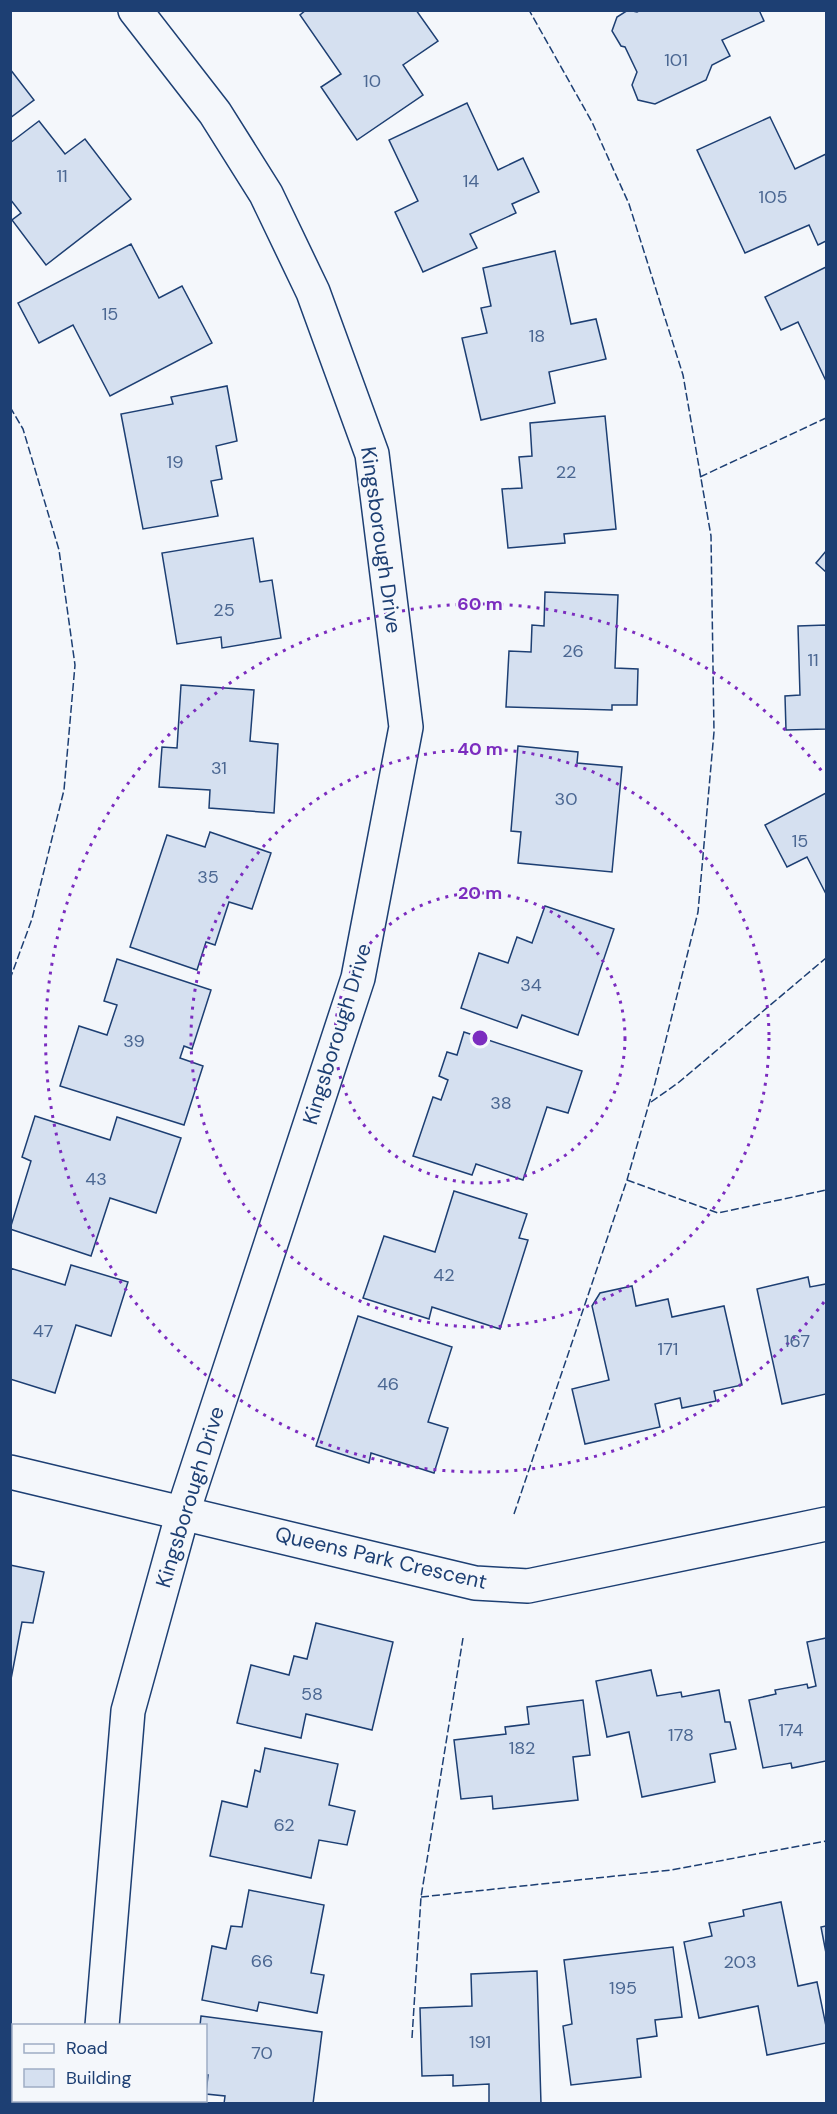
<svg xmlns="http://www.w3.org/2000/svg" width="837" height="2114" font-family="'DM Sans',sans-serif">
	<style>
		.building { fill: #d5e0f0; stroke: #1d3f73; stroke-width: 1.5 }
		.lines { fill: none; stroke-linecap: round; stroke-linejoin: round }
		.minor-casing { stroke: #1d3f73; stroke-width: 36 }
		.minor { stroke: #f4f7fb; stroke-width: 33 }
		.fence { stroke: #1d3f73; stroke-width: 1.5; stroke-dasharray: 8 3; stroke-linecap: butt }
		.ring { fill: none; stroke: #7b2cbf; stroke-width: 3; stroke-dasharray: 3 6 }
		.labels { text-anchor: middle; stroke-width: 4.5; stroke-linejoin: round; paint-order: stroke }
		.number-label { font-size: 18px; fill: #4b6792 }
		.street-label { font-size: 21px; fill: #1d3f73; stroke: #f4f7fb }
		.centre { fill: #7b2cbf; stroke: #f4f7fb; stroke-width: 3 }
		.ring-label { font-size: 18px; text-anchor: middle; font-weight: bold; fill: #7b2cbf; stroke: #f4f7fb; stroke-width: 4.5; stroke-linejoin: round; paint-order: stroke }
	</style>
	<rect width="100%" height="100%" fill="#f4f7fb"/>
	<g class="building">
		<path d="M306 10H416L438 41 403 65 423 95 357 140 321 87 341 74 300 15Z"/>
		<path d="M628 10 637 12 641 10H759L764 21 722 40 730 56 712 65 706 80 655 104 638 100 632 85 637 72 625 47 621 46 612 31 617 17Z"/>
		<path d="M10 69 34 100 10 118Z"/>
		<path d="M467 103 498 170 523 158 539 192 512 204 516 213 470 234 477 248 423 272 395 212 418 201 389 140Z"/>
		<path d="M770 117 795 169 826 154V241L818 245 809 225 745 253 697 150Z"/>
		<path d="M39 121 65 154 85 139 131 199 46 265 12 220 21 213 10 199V143Z"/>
		<path d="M131 244 159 298 182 286 212 343 110 396 73 325 39 343 18 303Z"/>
		<path d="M555 251 571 324 596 319 606 359 549 372 555 403 481 420 462 338 487 333 481 308 491 306 483 268Z"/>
		<path d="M826 267V381L798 322 781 330 765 297Z"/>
		<path d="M227 386 237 441 216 446 222 479 211 481 218 516 143 529 121 414 173 404 171 397Z"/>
		<path d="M605 416 616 529 564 534 565 543 508 548 502 489 522 488 519 457 532 456 530 423Z"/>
		<path d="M253 538 260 582 272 580 281 638 222 648 221 637 177 644 162 553Z"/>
		<path d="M826 551V572L816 563Z"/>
		<path d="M545 592 618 595 615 668 638 669 637 705H612V710L506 707 509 651 531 652 532 625 544 626Z"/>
		<path d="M826 625V729L786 730 785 696 800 695 798 626Z"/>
		<path d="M181 685 254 690 250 741 278 744 274 813 209 808 210 790 159 787 162 747 177 748Z"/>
		<path d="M518 746 578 752 577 763 622 767 612 872 518 863 521 832 511 831Z"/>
		<path d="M826 793V894L807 857 787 867 765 825Z"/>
		<path d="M210 832 271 853 252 909 229 902 215 945 206 942 197 970 130 947 167 835 205 847Z"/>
		<path d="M545 906 614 929 578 1035 522 1015 517 1028 461 1008 479 953 508 963 517 937 532 943Z"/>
		<path d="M117 959 211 990 192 1049 184 1046 180 1058 203 1066 184 1125 60 1086 79 1026 107 1035 117 1005 104 1001Z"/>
		<path d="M464 1032 582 1071 568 1113 547 1107 523 1180 476 1164 472 1175 413 1156 433 1097 441 1100 448 1080 439 1076 447 1052 457 1055Z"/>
		<path d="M35 1116 110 1140 117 1117 181 1138 156 1213 110 1198 91 1256 10 1229 31 1161 22 1157Z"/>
		<path d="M454 1191 527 1214 519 1238 528 1240 500 1329 432 1307 429 1319 363 1298 384 1236 435 1252Z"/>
		<path d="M71 1265 128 1282 111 1336 76 1325 55 1393 10 1379V1268L65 1285Z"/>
		<path d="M808 1277 810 1287 826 1284V1394L782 1404 757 1289Z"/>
		<path d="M632 1286 636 1306 668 1299 672 1317 724 1306 742 1385 714 1391 716 1401 682 1408 680 1398 655 1404 660 1427 585 1444 572 1389 609 1380 592 1306 600 1293Z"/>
		<path d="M358 1316 452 1347 428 1422 448 1428 434 1473 371 1453 369 1463 316 1446Z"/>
		<path d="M10 1565 44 1572 33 1623 22 1622 11 1679Z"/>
		<path d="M316 1623 393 1642 372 1730 306 1714 301 1738 237 1723 251 1665 289 1675 294 1656 307 1659Z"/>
		<path d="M826 1638V1761L792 1768 791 1763 763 1768 749 1700 776 1694 775 1690 807 1684 808 1688 816 1686 807 1642Z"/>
		<path d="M651 1670 657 1696 681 1692 682 1697 719 1690 725 1722H730L736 1749 710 1754 715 1782 642 1797 629 1732 607 1737 596 1681Z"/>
		<path d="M583 1700 590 1755 573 1757 578 1800 493 1809 492 1796 461 1799 454 1740 506 1734 505 1727 529 1724 527 1707Z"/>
		<path d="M265 1748 338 1764 329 1805 355 1811 347 1845 319 1840 311 1878 210 1856 222 1801 247 1807 255 1770 260 1772Z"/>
		<path d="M249 1890 324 1905 311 1973 324 1975 317 2013 259 2002 257 2011 202 2000 212 1946 226 1949 231 1926 242 1927Z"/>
		<path d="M781 1902 798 1986 817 1982 826 2026V2043L767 2055 758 2006 699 2018 684 1942 712 1936 709 1923 744 1916 743 1910Z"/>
		<path d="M826 1926V1953L821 1927Z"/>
		<path d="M673 1947 682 2017 655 2020 657 2036 637 2039 641 2077 571 2085 563 2026 572 2024 564 1960Z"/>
		<path d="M537 1971 541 2104H489V2084L453 2086V2075L422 2076 420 2008 472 2006 471 1974Z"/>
		<path d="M201 2016 322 2032 313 2104H224L225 2096 206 2094 208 2075H206V2026H200Z"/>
	</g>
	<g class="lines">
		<g class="minor-casing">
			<g id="minor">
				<path d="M10 1472 475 1583 528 1586 826 1524"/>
				<path d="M102 2026 128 1711 183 1512 358 978 406 727 372 454 313 292 266 194 215 113 135 10"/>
				<path d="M96 2104V2100"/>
			</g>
		</g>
		<use href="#minor" class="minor"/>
		<g class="fence">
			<path d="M10 407 23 429 59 550 75 665 64 790 32 919 10 979"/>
			<path d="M700 477 826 418"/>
			<path d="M651 1102 678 1083 826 958"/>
			<path d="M627 1180 718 1213 826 1190"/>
			<path d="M514 1514 627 1180 655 1083 698 912 714 732 711 536 683 375 629 204 592 122 529 10"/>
			<path d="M421 1897 671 1870 826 1841"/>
			<path d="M412 2038 421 1897 463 1638"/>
		</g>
	</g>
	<g class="ring">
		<circle cx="480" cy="1038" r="145"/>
		<circle cx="480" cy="1038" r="289"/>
		<path d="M824 1302A434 434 0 1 1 824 774"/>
	</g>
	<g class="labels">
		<g class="number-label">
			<text x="676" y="66">101</text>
			<text x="372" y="87">10</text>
			<text x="62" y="182">11</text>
			<text x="471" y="187">14</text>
			<text x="773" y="203">105</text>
			<text x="110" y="320">15</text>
			<text x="537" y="342">18</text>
			<text x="175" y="468">19</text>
			<text x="566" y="478">22</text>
			<text x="224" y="616">25</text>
			<text x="573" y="657">26</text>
			<text x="813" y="666">11</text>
			<text x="219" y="774">31</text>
			<text x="566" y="805">30</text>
			<text x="800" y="847">15</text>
			<text x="208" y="883">35</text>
			<text x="531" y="991">34</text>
			<text x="134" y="1047">39</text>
			<text x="501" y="1109">38</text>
			<text x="96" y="1185">43</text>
			<text x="444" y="1281">42</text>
			<text x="43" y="1337">47</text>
			<text x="797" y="1347">167</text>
			<text x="668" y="1355">171</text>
			<text x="388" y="1390">46</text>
			<text x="312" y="1700">58</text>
			<text x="791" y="1736">174</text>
			<text x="681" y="1741">178</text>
			<text x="522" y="1754">182</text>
			<text x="284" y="1831">62</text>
			<text x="262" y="1967">66</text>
			<text x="740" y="1968">203</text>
			<text x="623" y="1994">195</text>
			<text x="480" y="2048">191</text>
			<text x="262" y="2059">70</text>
		</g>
		<g class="street-label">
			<text transform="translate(381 540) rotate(82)" y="7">Kingsborough Drive</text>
			<text transform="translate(337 1034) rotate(-73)" y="7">Kingsborough Drive</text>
			<text transform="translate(190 1497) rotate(-73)" y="7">Kingsborough Drive</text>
			<text transform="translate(381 1558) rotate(13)" y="7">Queens Park Crescent</text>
		</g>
	</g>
	<circle cx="480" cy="1038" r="9" class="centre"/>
	<g class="ring-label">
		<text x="480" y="610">60 m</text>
		<text x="480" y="755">40 m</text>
		<text x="480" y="899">20 m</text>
	</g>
	<rect width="837" height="2114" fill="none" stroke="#1d3f73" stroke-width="24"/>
	<rect x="12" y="2024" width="195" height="78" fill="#f4f7fb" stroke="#9eadc5" stroke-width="1.5"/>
	<rect x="24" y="2044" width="30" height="9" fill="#f4f7fb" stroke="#9eadc5" stroke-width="1.5"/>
	<text x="66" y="2054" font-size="18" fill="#1d3f73">Road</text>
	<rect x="24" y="2069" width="30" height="18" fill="#d5e0f0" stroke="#9eadc5" stroke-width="1.5"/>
	<text x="66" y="2084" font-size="18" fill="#1d3f73">Building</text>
</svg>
